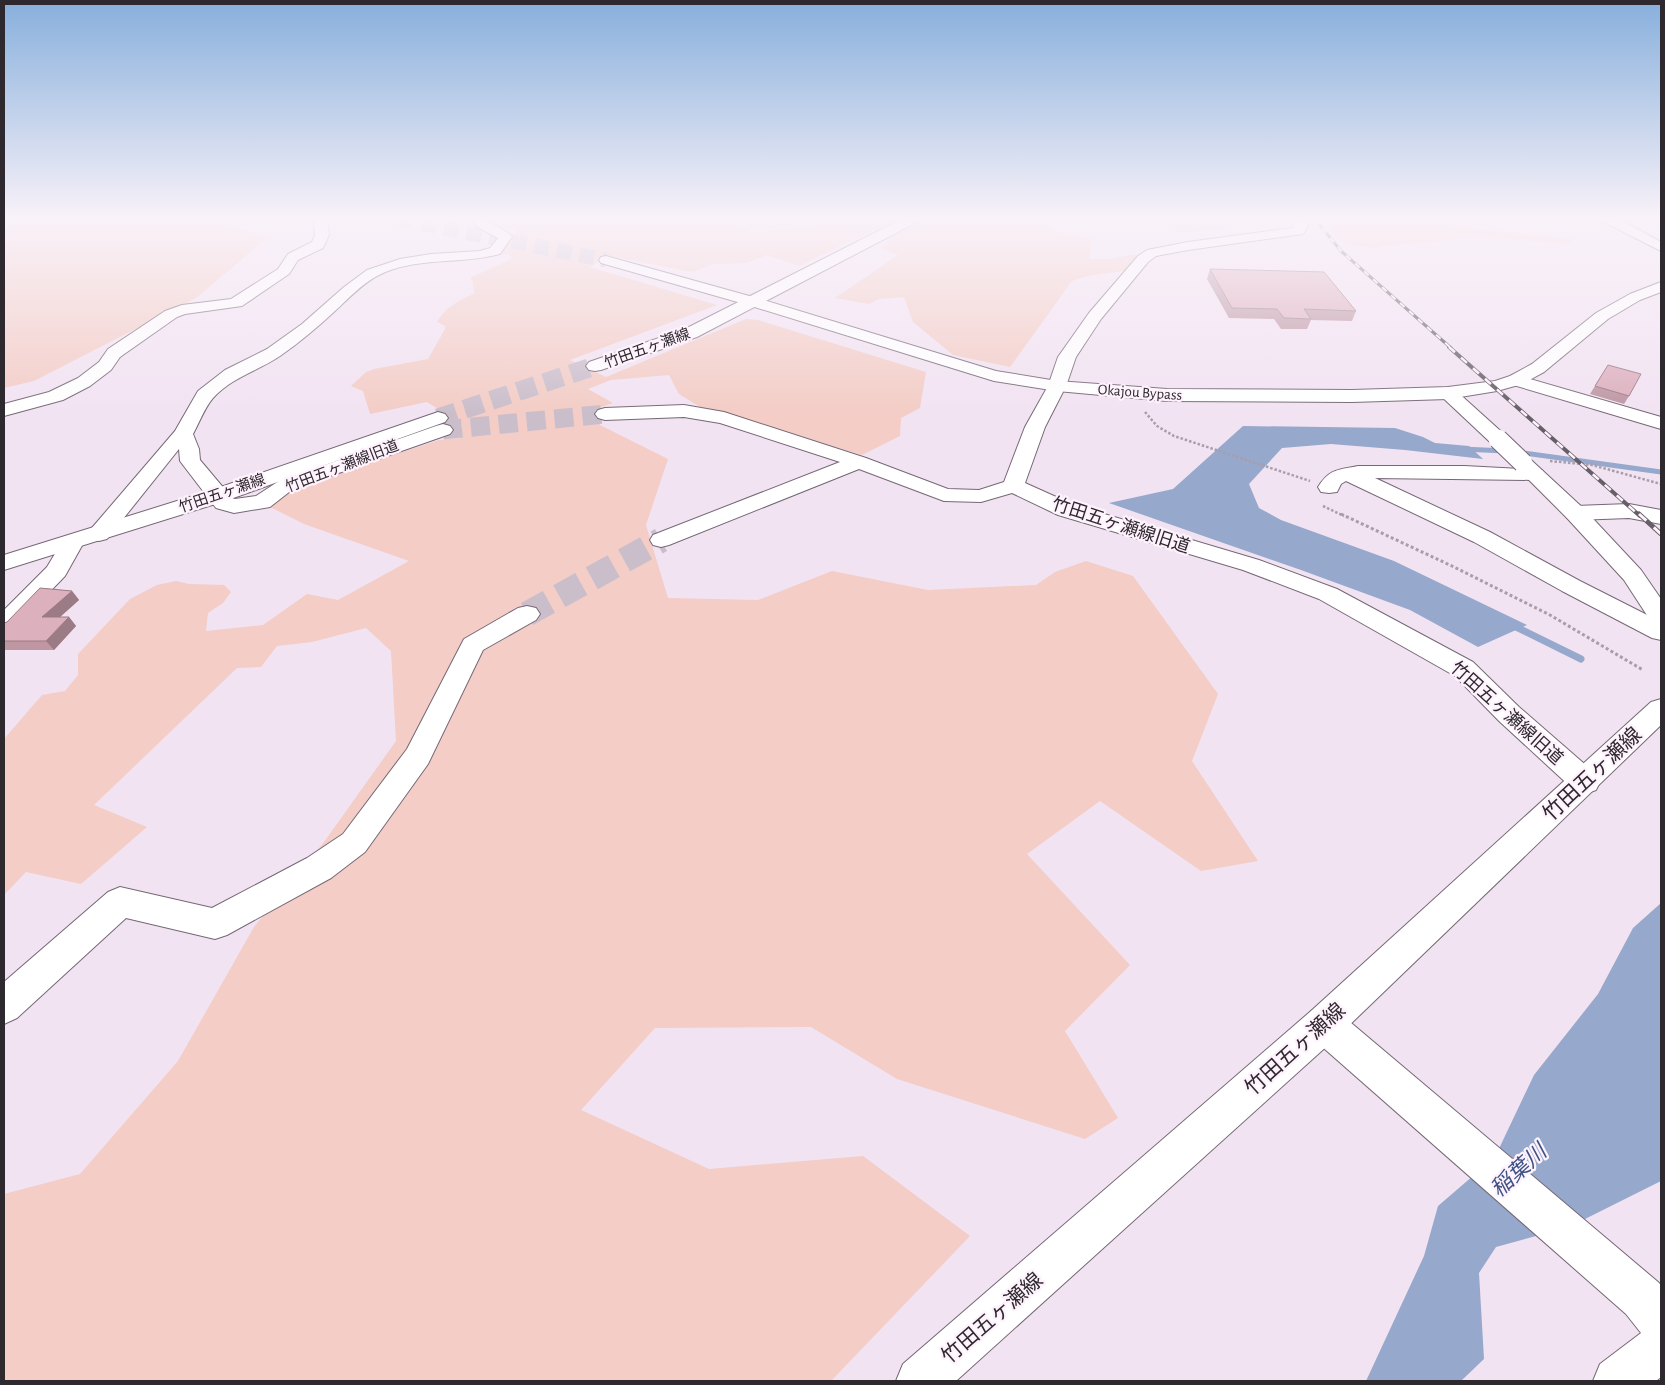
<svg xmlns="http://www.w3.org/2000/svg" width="1665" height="1385" font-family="'Alegreya Sans','Noto Sans JP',sans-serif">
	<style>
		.green { fill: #f3cdc6 }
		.water { fill: #96a8cb }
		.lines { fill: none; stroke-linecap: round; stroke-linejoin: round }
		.stream-far1 { stroke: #96a8cb; stroke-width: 5 }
		.stream { stroke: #96a8cb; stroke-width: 7 }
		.minor-tunnel-far1 { stroke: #cbbecb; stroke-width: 19; stroke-dasharray: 19 9; stroke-linecap: butt }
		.minor-tunnel { stroke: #cbbecb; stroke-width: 25; stroke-dasharray: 25 12; stroke-linecap: butt }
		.major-tunnel { stroke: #cbbecb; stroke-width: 19; stroke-dasharray: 19 9; stroke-linecap: butt }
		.highway-tunnel { stroke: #cbbecb; stroke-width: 15; stroke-dasharray: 15 8; stroke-linecap: butt }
		.minor-casing { stroke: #756875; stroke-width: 2 }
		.major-casing { stroke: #756875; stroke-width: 2 }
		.highway-casing { stroke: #756875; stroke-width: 2 }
		.path-far1 { stroke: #a99da9; stroke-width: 2.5; stroke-dasharray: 2.5 2; stroke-linecap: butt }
		.path { stroke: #a99da9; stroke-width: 3; stroke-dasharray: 3 2.5; stroke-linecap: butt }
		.minor { fill: #fff; fill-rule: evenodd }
		.major { fill: #fff; fill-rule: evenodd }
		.highway { fill: #fff; fill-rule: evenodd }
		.rail-far2-casing { stroke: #675f67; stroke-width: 3 }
		.rail-far1-casing { stroke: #675f67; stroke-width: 4 }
		.rail-casing { stroke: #675f67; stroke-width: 5 }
		.rail-far2 { stroke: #fef2fd; stroke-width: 2; stroke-dasharray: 6; stroke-linecap: butt }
		.rail-far1 { stroke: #fef2fd; stroke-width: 2.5; stroke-dasharray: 8; stroke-linecap: butt }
		.rail { stroke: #fef2fd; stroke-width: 3; stroke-dasharray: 10; stroke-linecap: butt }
		.major-bridge-casing { stroke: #756875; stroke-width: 21; stroke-linecap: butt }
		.major-bridge { stroke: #fff; stroke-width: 19 }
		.wall { fill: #be97a3 }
		.shaded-wall { fill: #9b7b85 }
		.building { fill: #ddb0be; stroke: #9b7b85 }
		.labels { text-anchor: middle; stroke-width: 4.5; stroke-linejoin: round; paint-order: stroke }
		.far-street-label { font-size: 15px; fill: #2e292e; stroke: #fef2fd }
		.street-label { font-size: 18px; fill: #2e292e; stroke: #fef2fd }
		.near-street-label { font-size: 21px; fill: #2e292e; stroke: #fef2fd }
		.near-water-label { font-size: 22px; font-style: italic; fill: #3c5384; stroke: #fef2fd }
	</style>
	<rect width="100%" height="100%" fill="#f2e3f2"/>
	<g class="green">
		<path d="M4 219H209L267 238 196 298 34 381 4 388Z"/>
		<path d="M488 219H731L752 232 808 227 829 219H897L799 266 767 255 746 263 713 264 692 272 610 256 590 267 717 305 570 360 606 377 746 319 758 320 926 372 920 408 901 418 900 436 862 455 700 407 679 394 669 375 611 380 588 389 613 403 599 408 600 425 668 459 646 525 668 598 758 600 832 571 928 590 1036 585 1055 572 1086 561 1133 576 1218 694 1192 761 1258 861 1201 871 1100 801 1027 854 1130 965 1065 1031 1118 1118 1085 1139 897 1079 811 1027 655 1028 581 1110 709 1169 863 1156 970 1236 831 1381H4V1194L80 1174 178 1061 254 927 324 842 396 741 391 651 366 628 312 642 277 646 261 667 237 668 94 805 147 827 81 884 26 872 4 895V739L42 695 65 691 78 675V654L130 599 157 585 176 581 189 584 224 585 231 592 223 603 208 613 206 631 263 625 307 594 338 600 409 561 304 524 270 507 299 486 439 440 461 438 462 424 427 402 370 414 363 391 351 386 366 372 374 369 428 359 445 329V326L437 322C444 308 461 299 474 294L473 282 470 278 511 259 512 257 508 254H488L504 239 519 230 486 225 483 221Z"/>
		<path d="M734 219H822L803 225 754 230Z"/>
		<path d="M928 219H1048L1045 223 1056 232 1092 239 1089 259H1111L1135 254 1137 258 1129 269 1123 271 1087 276 1072 281 1010 367 953 355 913 322 904 297 879 299 869 304 835 298 898 255 881 248 892 237Z"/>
		<path d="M1160 219H1237L1239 223 1223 229 1179 233Z"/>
		<path d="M1326 219H1440L1462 228 1569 239 1574 244 1463 236 1435 242 1399 244 1377 248 1357 246 1339 240 1335 237Z"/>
	</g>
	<g class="water">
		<path d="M1243 426 1395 428 1423 437 1435 443 1469 446 1483 459 1405 450 1331 444 1282 448 1249 484 1259 508 1281 520 1394 561 1527 625 1478 647 1410 610 1301 570 1109 503 1173 489Z"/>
		<path d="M1661 903V1181L1569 1227 1496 1247 1479 1273 1484 1359 1461 1381H1366L1424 1256 1438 1206 1495 1157 1534 1075 1598 994 1633 928Z"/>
	</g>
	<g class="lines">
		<g class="stream-far1">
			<path d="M1462 449 1506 451"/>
			<path d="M1517 452 1661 472"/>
		</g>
		<path class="stream" d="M1512 625 1581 659"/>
		<path class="minor-tunnel-far1" d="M443 430 605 414"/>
		<path class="minor-tunnel" d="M527 614 661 540"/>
		<path class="major-tunnel" d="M438 418 595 366"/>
		<path class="highway-tunnel" d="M399 219 606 260"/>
		<g class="minor-casing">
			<g id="minor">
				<path d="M313 219H327L329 235 323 248 298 260 289 274 242 306 185 314 177 317 120 357 111 370 90 386 63 400 4 416V404L49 392 78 378 99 362 108 349 165 311 182 305 231 299 278 269 288 254 312 242 315 235Z"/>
				<path d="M471 219H484L510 234 512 237 500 254C460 265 415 256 377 276 362 284 349 298 336 310 319 326 300 342 280 356 258 371 232 377 213 398 205 407 199 423 193 434L199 449 200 460 232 498 235 499 256 496 279 481 436 426 443 424 450 426 453 430 450 434 293 489 270 507 234 513 216 508 180 461 179 449 107 539 99 541 91 539 88 534 91 529 175 431 198 391 225 370 267 349 302 324 344 287 367 270 400 259 431 254 480 251 490 248 498 238 479 228Z"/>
				<path d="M1292 219H1304L1308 226 1303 234 1188 250 1156 256 1148 262 1101 319 1076 357 1066 386 1045 427 1025 483 1074 505 1259 560 1337 589 1473 662 1519 707 1596 774 1600 782 1596 790 1585 794 1574 790 1499 721 1455 676 1319 599 1243 570 1058 515 1012 493 981 502 944 501 859 469 669 545 661 547 653 545 650 540 653 535 840 462 720 423 684 417 605 420 598 418 595 414 598 410 605 408 684 405 724 412 866 458 948 489 979 490 1004 482 1025 427 1048 386 1058 357 1089 313 1138 256 1147 250 1188 242 1293 228Z"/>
				<path d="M1516 375 1661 417V429L1510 384 1507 380 1510 376Z"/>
				<path d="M1358 466H1464L1542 470 1545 474 1542 478 1535 480 1375 478 1490 532 1580 581 1661 622V640L1652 638 1562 591 1474 542 1346 481 1341 484 1337 492 1329 493 1321 492 1318 487C1330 468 1339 470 1358 466Z"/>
				<path d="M1629 504 1661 510V524L1629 518 1575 520 1567 518 1564 513 1567 508 1575 506Z"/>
				<path d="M73 535 81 537 84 542 65 576 13 630 4 632V610L47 567 65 537Z"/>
				<path d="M527 606 536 608 540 614 536 620 483 650 428 764 365 852 331 878 227 935 215 939 126 918 17 1018 4 1024V982L108 892 120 887 212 908 307 858 343 834 407 749 464 639 518 608Z"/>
				<path d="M1324 1006 1337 1011 1658 1282 1661 1285V1377L1656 1381H1593L1600 1364 1641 1333 1626 1314 1311 1037 1305 1024 1311 1011Z"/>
			</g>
		</g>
		<g class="major-casing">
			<g id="major">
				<path d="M902 219H919L917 222 697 337 601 370 595 371 589 370 586 366 589 362 685 329Z"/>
				<path d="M1448 387 1454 389 1505 435 1508 439 1505 443 1498 445 1491 443 1442 397 1439 393 1442 389Z"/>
				<path d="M438 412 445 414 448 418 445 422 225 501 4 570V555L209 491Z"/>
				<path d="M1523 457 1530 459 1583 508 1641 570 1661 599V625L1652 623 1624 580 1567 518 1516 467 1513 463 1516 459Z"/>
				<path d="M1661 699V725L1337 1037 956 1381H896L903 1364 1311 1011 1651 702Z"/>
			</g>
		</g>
		<g class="highway-casing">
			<g id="highway">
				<path d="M1602 219H1619L1661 242V251L1604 222Z"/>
				<path d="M606 256 760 299 996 371 1057 381 1167 389 1352 390 1448 387 1495 381 1510 376 1532 364 1596 313 1630 294 1661 282V292L1640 300 1608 319 1544 372 1522 384 1497 391 1448 399 1352 402 1167 401 1057 391 994 381 748 305 601 263 599 260 601 257Z"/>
			</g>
		</g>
		<g class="path-far1">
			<path d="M1145 412 1157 426 1174 436 1310 481"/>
			<path d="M1550 461 1592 465 1661 484"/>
			<path d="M1323 506 1344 516"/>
		</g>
		<path class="path" d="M1341 514 1452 566 1550 615 1643 670"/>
		<use href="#minor" class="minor"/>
		<use href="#major" class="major"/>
		<use href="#highway" class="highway"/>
		<g class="rail-far2-casing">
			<path id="rail-far2" d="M1315 219 1341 251 1451 348"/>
		</g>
		<g class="rail-far1-casing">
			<path id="rail-far1" d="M1449 347 1640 516"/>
		</g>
		<g class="rail-casing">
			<path id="rail" d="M1639 514 1661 534"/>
		</g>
		<use href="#rail-far2" class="rail-far2"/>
		<use href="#rail-far1" class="rail-far1"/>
		<use href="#rail" class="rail"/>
		<g class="major-bridge-casing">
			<path id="major-bridge" d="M1498 439 1523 463"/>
		</g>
		<use href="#major-bridge" class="major-bridge"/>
	</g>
	<g class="wall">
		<path d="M1210 269 1356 311 1352 321 1311 320 1307 329H1281L1274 319 1229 318 1207 279Z"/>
		<path d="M1608 365 1629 396 1624 404 1590 394Z"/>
		<path d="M72 591 79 600 60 617H69L76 626 54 650H4V623L7 622Z"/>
	</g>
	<g class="shaded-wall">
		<path d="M72 591 79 600 50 626 42 617Z"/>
		<path d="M69 617 76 626 54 650 46 641Z"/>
	</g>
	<g class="building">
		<path d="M1210 269 1324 272 1356 311 1304 309 1311 319 1284 318 1277 309 1232 308Z"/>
		<path d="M1608 365 1641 374 1629 396 1595 386Z"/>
		<path d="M40 588 72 591 42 617H69L46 641H4V623L7 622Z"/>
	</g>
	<linearGradient id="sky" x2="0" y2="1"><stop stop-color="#87afdc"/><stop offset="0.53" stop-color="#f9f2f9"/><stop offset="1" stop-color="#f9f2f9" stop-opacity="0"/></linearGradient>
	<rect width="1665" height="413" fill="url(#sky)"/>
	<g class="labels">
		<g class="far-street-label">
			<text transform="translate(647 348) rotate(-20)" y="5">竹田五ヶ瀬線</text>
			<text transform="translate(1140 392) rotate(4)" y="5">Okajou Bypass</text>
			<text transform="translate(342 466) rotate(-21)" y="5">竹田五ヶ瀬線旧道</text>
			<text transform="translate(222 493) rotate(-19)" y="5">竹田五ヶ瀬線</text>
		</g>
		<g class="street-label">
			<text transform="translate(1121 525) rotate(18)" y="6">竹田五ヶ瀬線旧道</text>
			<text transform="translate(1507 713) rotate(42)" y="6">竹田五ヶ瀬線旧道</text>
		</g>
		<g class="near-street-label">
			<text transform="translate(1592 774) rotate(-43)" y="7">竹田五ヶ瀬線</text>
			<text transform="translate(1295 1049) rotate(-42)" y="7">竹田五ヶ瀬線</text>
			<text transform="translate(992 1318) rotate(-41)" y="7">竹田五ヶ瀬線</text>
		</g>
		<g class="near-water-label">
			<text transform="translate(1518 1170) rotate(-42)" y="8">稲葉川</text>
		</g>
	</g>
	<rect width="1665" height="1385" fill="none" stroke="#2e292e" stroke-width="10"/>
</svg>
